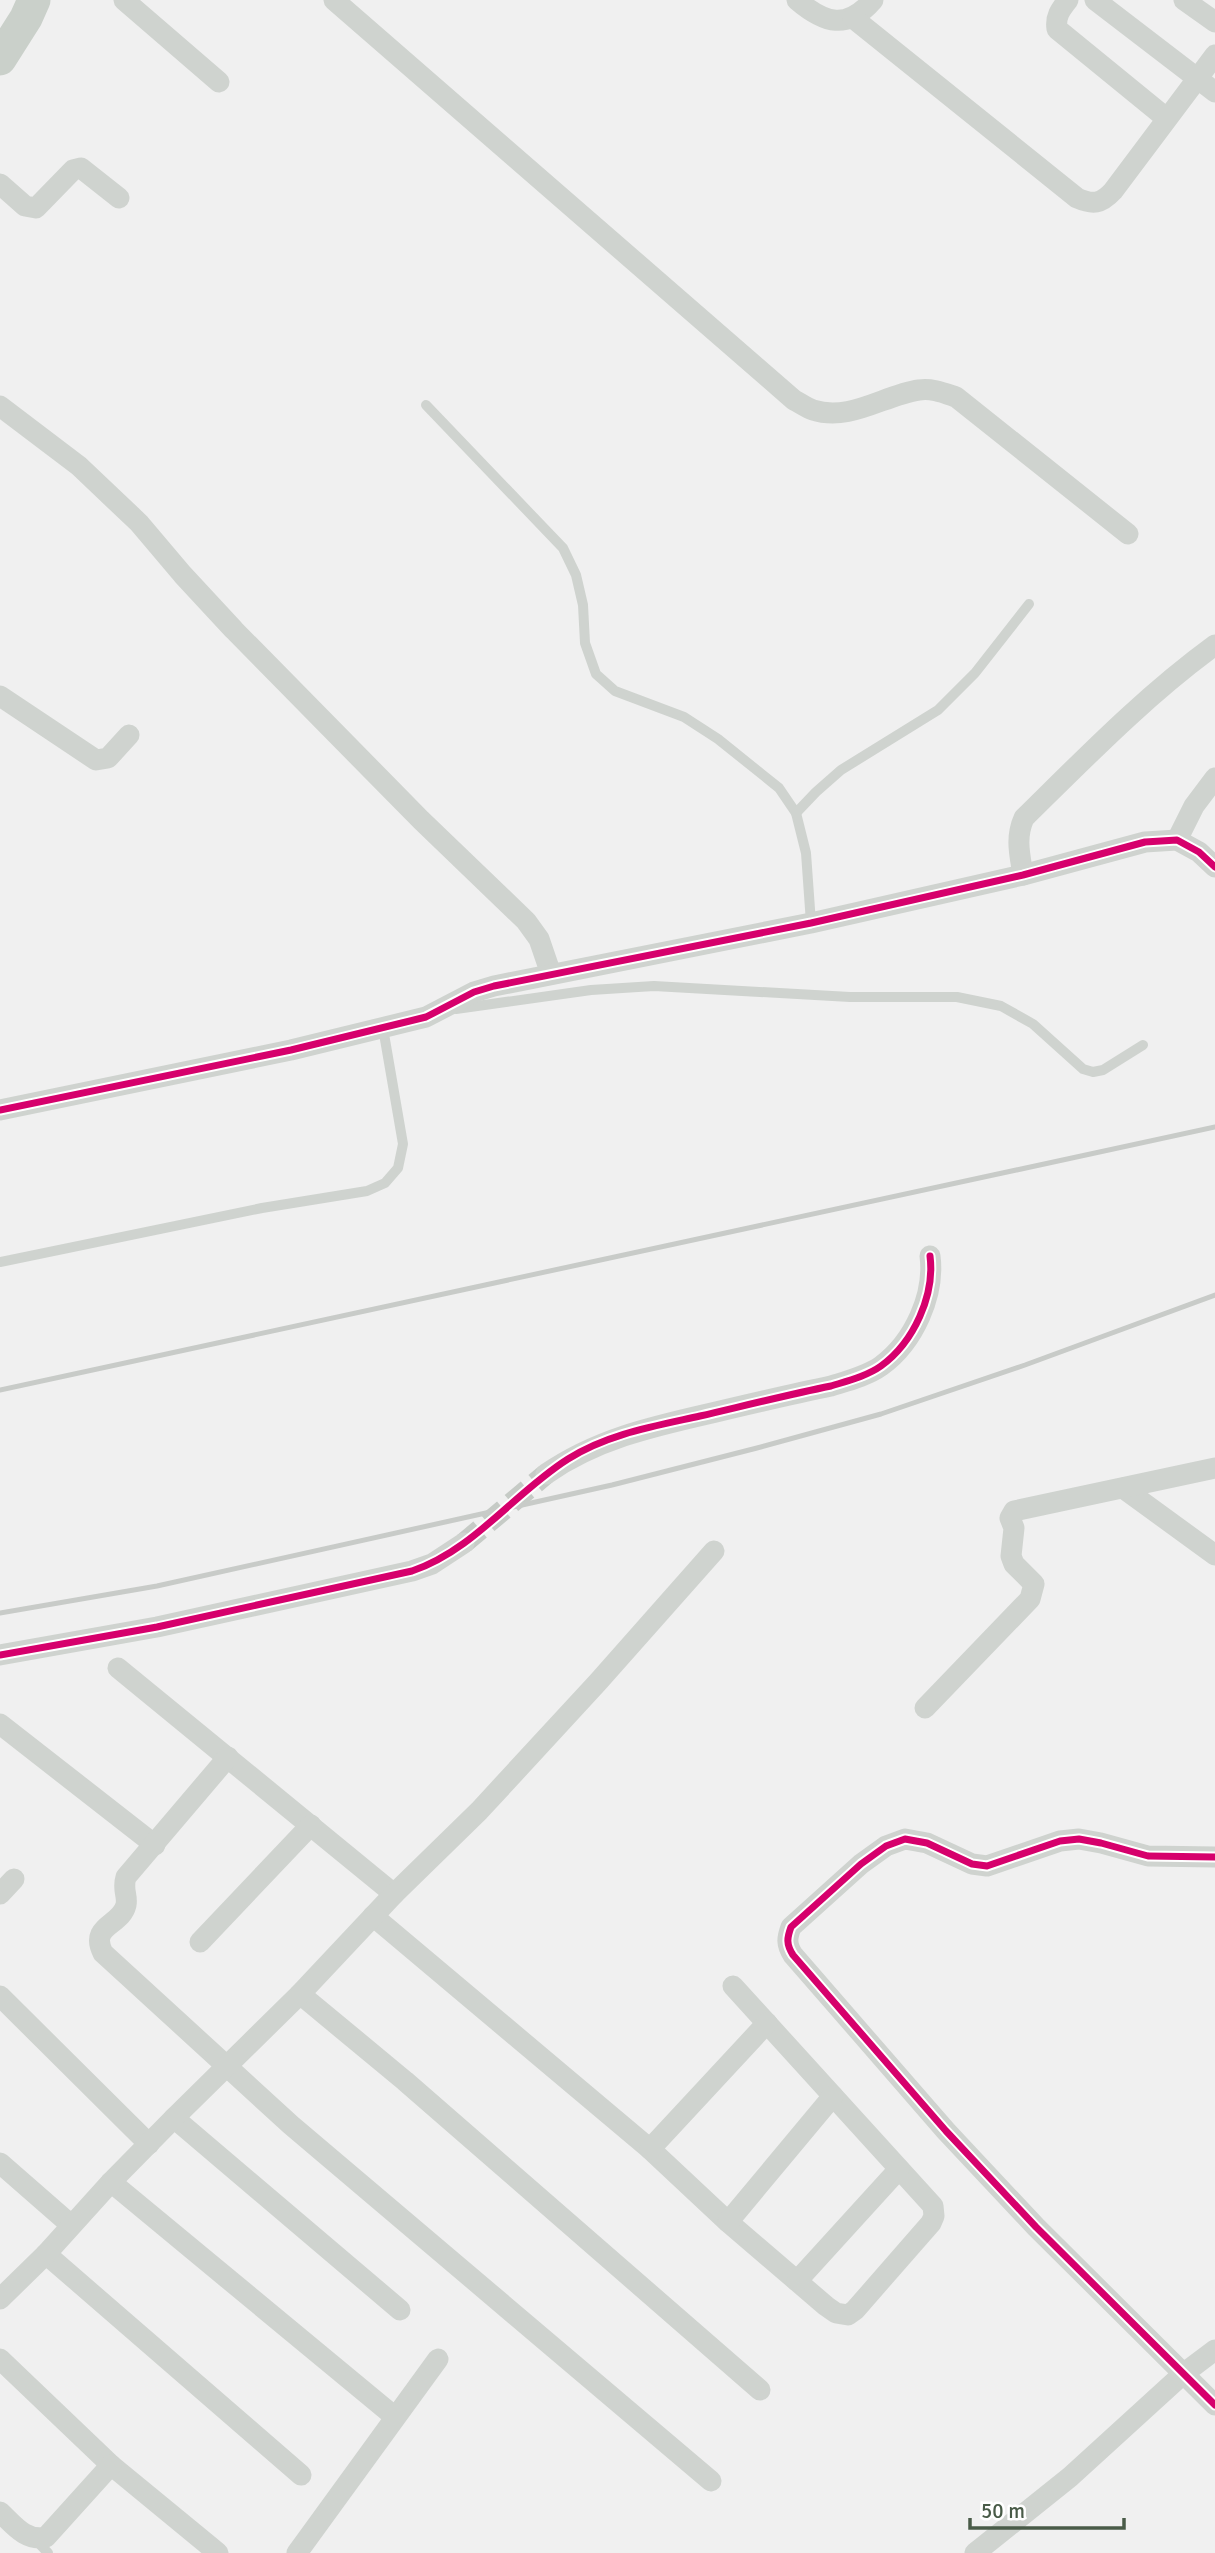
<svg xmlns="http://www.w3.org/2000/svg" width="1215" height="2553" font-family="Signika,sans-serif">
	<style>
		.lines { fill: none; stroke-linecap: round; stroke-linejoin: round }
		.minor-tunnel { stroke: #c6cbc6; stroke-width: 21; stroke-dasharray: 21 10; stroke-linecap: butt }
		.service { stroke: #cfd3cf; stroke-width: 10 }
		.minor { stroke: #cfd3cf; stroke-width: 21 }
		.primary { stroke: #cad0ca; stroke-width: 33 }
		.rail { stroke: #c8cbc8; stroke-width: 5 }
		.cycleway-casing { stroke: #fff; stroke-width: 11 }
		.cycleway { stroke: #d6006c; stroke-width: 7 }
	</style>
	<rect width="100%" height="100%" fill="#f0f0f0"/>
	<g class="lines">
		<path class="minor-tunnel" d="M464 1543 546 1474"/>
		<g class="service">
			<path d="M426 405 563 548 576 575 583 605 585 643 596 674 615 691 684 717 718 739 779 788 796 813 806 853 811 923"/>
			<path d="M796 813 816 792 841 770 938 710 975 673 1029 604"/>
			<path d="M456 1009 591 990 654 986 850 997H957L1001 1006 1033 1024 1083 1069 1093 1072 1103 1070 1143 1045"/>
			<path d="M0 1262 262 1208 367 1191 385 1183 398 1168 403 1144 383 1028"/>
			<path d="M36 2540 48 2553"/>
		</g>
		<g class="minor">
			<path d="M124 0 219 82"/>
			<path d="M334 0 794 400C800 403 807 408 813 410 850 422 884 395 919 390 932 388 944 393 956 397L1128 534"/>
			<path d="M797 0C825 24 847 30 873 0"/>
			<path d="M1068 0C1061 9 1055 16 1057 29L1166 118"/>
			<path d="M1095 0 1215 92"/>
			<path d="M1184 0 1215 22"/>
			<path d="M853 18 1077 198C1093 205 1101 204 1113 191L1215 55"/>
			<path d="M0 184 25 206 36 208 73 170 81 168 119 198"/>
			<path d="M0 406 79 466 139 523 183 575 234 630 421 820 526 921 539 939 551 974"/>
			<path d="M0 696 96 760 108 758 129 735"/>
			<path d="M1177 840 1194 806 1215 778"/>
			<path d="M1023 875C1020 855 1015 838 1024 818 1085 758 1145 696 1215 645"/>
			<path d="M0 1110 291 1050 426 1017 474 992 494 986 811 923 1023 875 1145 842 1177 840 1199 852 1215 867"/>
			<path d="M546 1474C598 1438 655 1426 716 1412 754 1403 792 1394 831 1386 847 1381 867 1376 881 1366 914 1342 935 1295 930 1256"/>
			<path d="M1123 1488 1215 1555"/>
			<path d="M0 1655 157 1627 412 1571 432 1564 464 1543"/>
			<path d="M118 1668 394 1894"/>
			<path d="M925 1708 1030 1599 1034 1584 1014 1564 1011 1556 1014 1528 1010 1518 1014 1511 1215 1468"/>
			<path d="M0 1724 155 1845"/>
			<path d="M228 1757 126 1877C122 1890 128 1895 126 1905 121 1926 89 1925 103 1953L291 2125 711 2481"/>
			<path d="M1215 1857 1148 1856 1101 1843 1079 1839 1060 1841 987 1866 972 1864 927 1843 905 1839 886 1846 861 1864 791 1927C787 1938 786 1944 793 1955L946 2131 1036 2227 1215 2405"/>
			<path d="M0 1894 14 1879"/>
			<path d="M373 1916 650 2149 728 2222 826 2306 836 2313 848 2315 855 2310 931 2223 934 2216 933 2206 733 1986"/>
			<path d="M200 1942 311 1825"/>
			<path d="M300 1994 405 2081 760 2390"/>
			<path d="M0 1996 149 2144"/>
			<path d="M174 2118 400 2310"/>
			<path d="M650 2149 767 2023"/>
			<path d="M0 2163 71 2225"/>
			<path d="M111 2182 395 2417"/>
			<path d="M728 2222 833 2096"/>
			<path d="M46 2254 301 2475"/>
			<path d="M797 2281 899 2169"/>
			<path d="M0 2299 46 2254 111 2182 174 2118 300 1994 394 1894 479 1811 598 1682 714 1551"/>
			<path d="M0 2359 111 2465 218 2553"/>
			<path d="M0 2512C14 2525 26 2542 46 2537L111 2465"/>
			<path d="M297 2553 438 2359"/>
			<path d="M975 2553 1070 2477 1183 2374 1215 2350"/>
		</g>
		<path class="primary" d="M0 59 26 18 34 0"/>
		<g class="rail">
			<path d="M0 1390 1215 1127"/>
			<path d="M0 1613 157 1586 612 1485 757 1448 881 1414 1025 1365 1215 1295"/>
		</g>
		<g class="cycleway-casing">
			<g id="cycleway">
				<path d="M0 1110 291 1050 426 1017 474 992 494 986 811 923 1023 875 1145 842 1177 840 1199 852 1215 867"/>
				<path d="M0 1655 157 1627 412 1571C474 1550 514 1493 568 1459 607 1434 655 1426 700 1416 743 1406 787 1395 831 1386 847 1381 867 1376 881 1366 914 1342 935 1295 930 1256"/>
				<path d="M1215 1857 1148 1856 1101 1843 1079 1839 1060 1841 987 1866 972 1864 927 1843 905 1839 886 1846 861 1864 791 1927C787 1938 786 1944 793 1955L946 2131 1036 2227 1215 2405"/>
			</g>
		</g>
		<use href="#cycleway" class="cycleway"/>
	</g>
	<path d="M970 2518v10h154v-10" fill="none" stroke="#495b48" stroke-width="3.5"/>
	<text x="981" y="2518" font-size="21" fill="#495b48" stroke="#ffffff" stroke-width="5" paint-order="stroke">50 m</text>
</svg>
